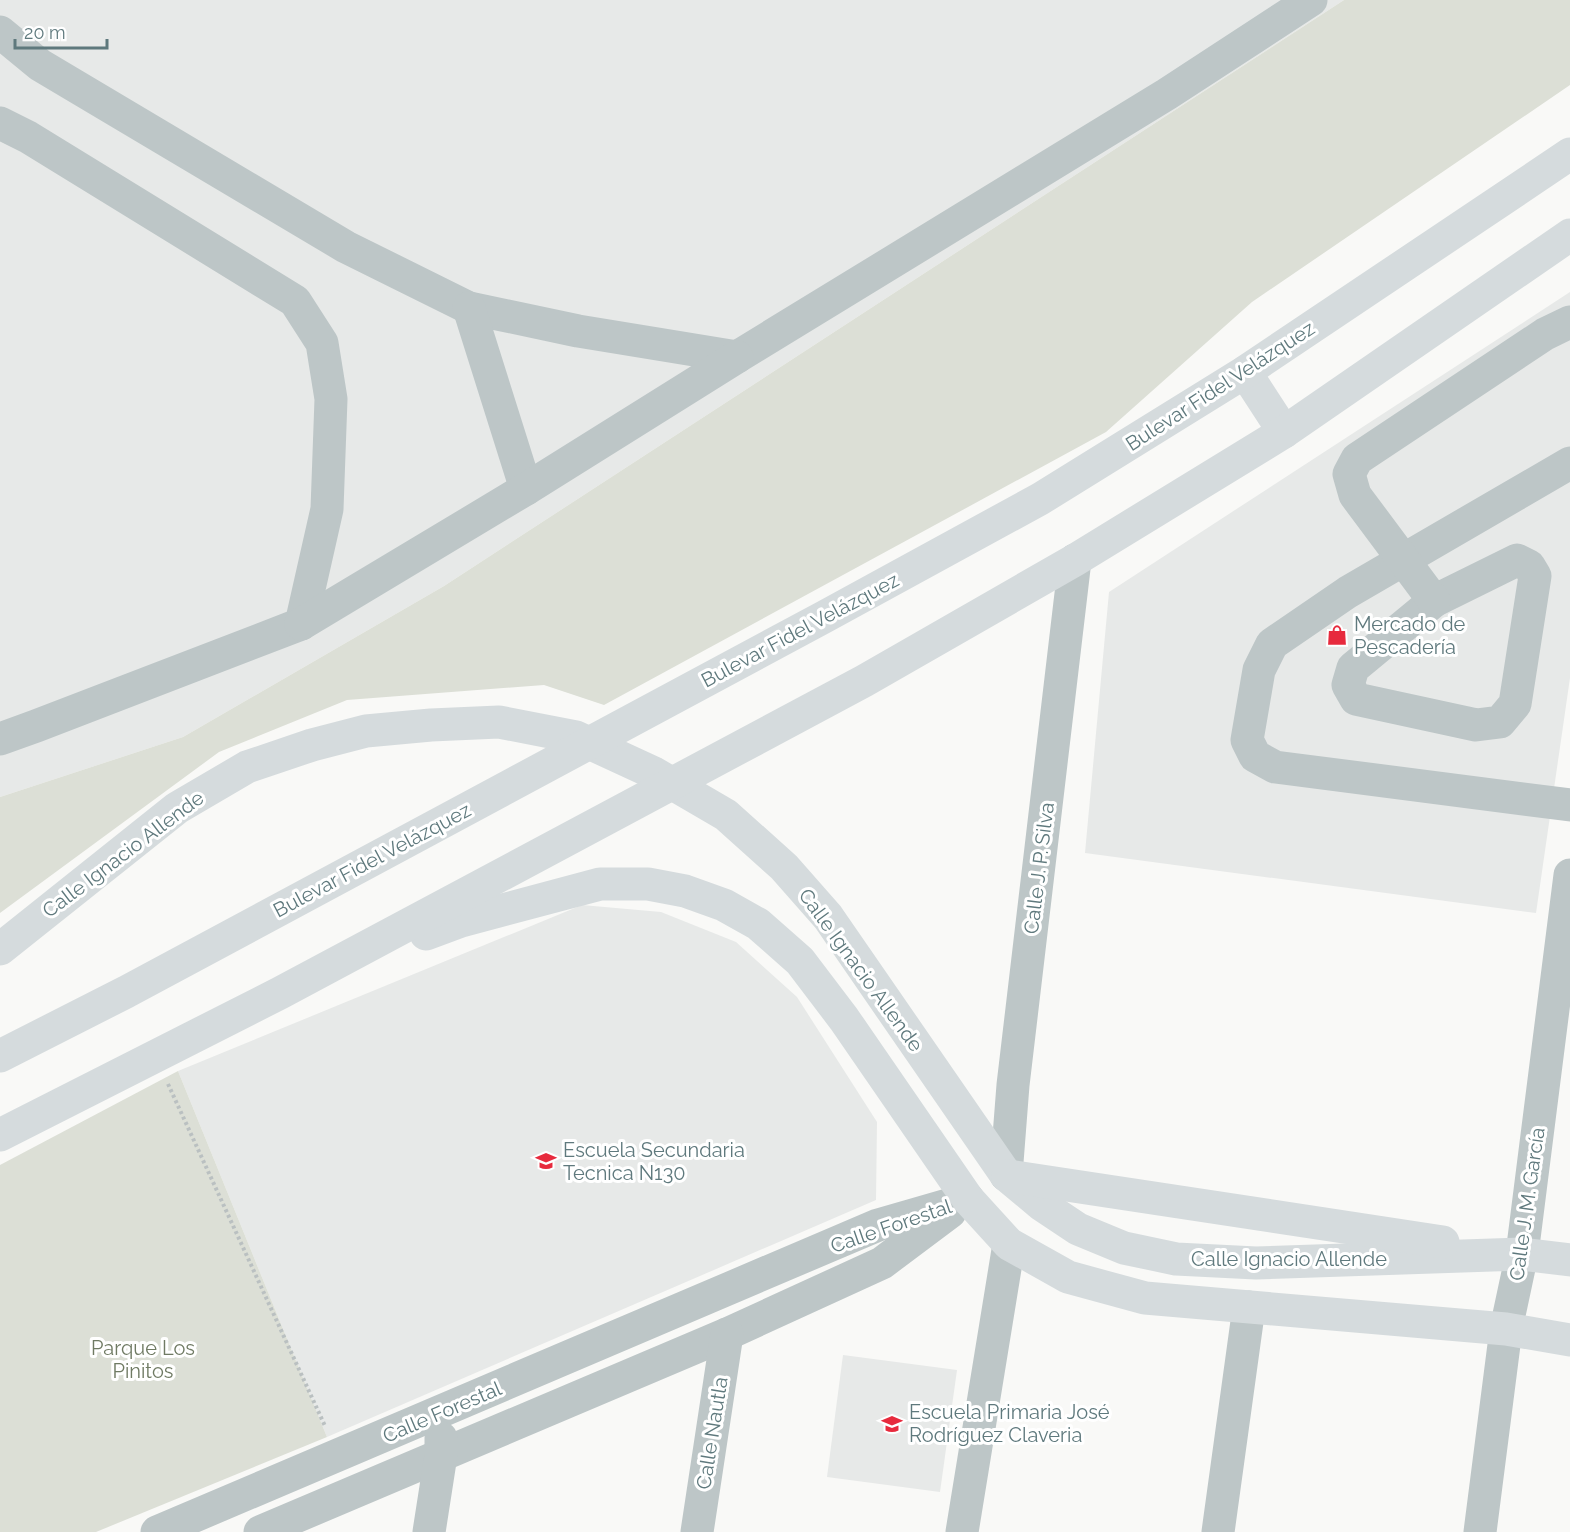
<svg xmlns="http://www.w3.org/2000/svg" width="1570" height="1532" font-family="Raleway,sans-serif">
	<style>
		.built { fill: #e7e9e8 }
		.green { fill: #dcdfd6 }
		.lines { fill: none; stroke-linecap: round; stroke-linejoin: round }
		.path { stroke: #bac0c1; stroke-width: 4; stroke-dasharray: 3 3; stroke-linecap: butt }
		.minor { stroke: #bdc6c7; stroke-width: 33 }
		.major { stroke: #d5dbdd; stroke-width: 33 }
		.labels { text-anchor: middle; stroke-width: 6; stroke-linejoin: round; paint-order: stroke }
		.street-label { font-size: 20px; fill: #5f797d; stroke: #fff }
		.poi-label { font-size: 20px; fill: #5f797d; stroke: #fff; text-anchor: start }
		.park-label { font-size: 20px; fill: #6f7a63; stroke: #fff }
	</style>
	<rect width="100%" height="100%" fill="#f9f9f7"/>
	<g class="built">
		<path d="M0 0H1344L444 586 183 737 0 797Z"/>
		<path d="M1570 292V678L1536 913 1085 853 1109 592Z"/>
		<path d="M582 905 661 912 736 942 797 997 877 1122 876 1200 327 1437 178 1071Z"/>
		<path d="M843 1355 957 1370 940 1492 827 1477Z"/>
	</g>
	<g class="green">
		<path d="M1344 0H1570V85L1252 302 1106 432 604 705 544 685 347 700 219 752 0 913V797L183 737 444 586Z"/>
		<path d="M178 1071 327 1437 96 1532H0V1165Z"/>
	</g>
	<g class="lines">
		<path class="path" d="M168 1084 325 1426"/>
		<g class="minor">
			<path d="M0 32 40 65 346 247 469 308 578 331 737 357 1167 94 1311 0"/>
			<path d="M0 123 28 137 295 301 322 343 331 399 327 509 301 624 36 726 0 739"/>
			<path d="M469 308 526 489"/>
			<path d="M1570 463 1348 592 1272 644 1259 670 1247 740 1255 756 1275 767 1570 805"/>
			<path d="M1517 560 1529 566 1535 576 1515 704 1500 722 1476 725 1356 699 1348 685 1353 668 1434 601Z"/>
			<path d="M1434 601 1355 495 1349 474 1357 459 1545 334 1570 322"/>
			<path d="M301 624 526 489 737 357"/>
			<path d="M1006 1175 1013 1085 1075 560"/>
			<path d="M157 1532 878 1225 968 1199"/>
			<path d="M260 1532 727 1334 882 1263 950 1212"/>
			<path d="M429 1532 441 1455V1438"/>
			<path d="M697 1532 727 1334"/>
			<path d="M962 1532 1009 1244"/>
			<path d="M1218 1532 1249 1307"/>
			<path d="M1480 1532 1506 1329 1522 1254 1570 875"/>
		</g>
		<g class="major">
			<path d="M1245 372 1284 432"/>
			<path d="M426 934 461 921 600 884H648L685 891 724 905 758 924 800 961 844 1019 968 1199 1009 1244 1068 1277 1145 1298 1506 1329 1570 1340"/>
			<path d="M0 949 177 808 247 767 312 745 366 731 431 725 499 722 576 737 654 773 726 815 784 867 828 917 1006 1175 1042 1205 1078 1229 1124 1248 1176 1259 1256 1263 1522 1254 1570 1260"/>
			<path d="M0 1056 126 992 824 617 1040 499 1245 372 1570 154"/>
			<path d="M0 1135 280 993 864 681 1075 560 1284 432 1570 235"/>
			<path d="M1008 1176 1443 1242"/>
		</g>
	</g>
	<defs>
		<g id="shop-bare" transform="scale(1.62)"><path d="M-5-2.5h2.3a2.7 3.5 0 0 1 5.4 0H5L5.5 6h-11ZM-1.5-2.5h3a1.5 2.3 0 0 0-3 0Z" fill="#e72a3d" stroke="#fff" stroke-width="2.5" paint-order="stroke"/></g>
		<g id="school-bare" transform="scale(1.62)"><path d="M0-5L7-2L0 1L-7-2ZM-4 1L0 2.5L4 1V4Q0 6-4 4Z" fill="#e72a3d" stroke="#fff" stroke-width="2.5" paint-order="stroke"/></g>
	</defs>
	<g fill-rule="evenodd">
		<use href="#shop-bare" x="1337" y="635"/>
		<use href="#school-bare" x="546" y="1161"/>
		<use href="#school-bare" x="892" y="1424"/>
	</g>
	<g class="labels">
		<g class="street-label">
			<text transform="translate(1220 386) rotate(-33)" y="7">Bulevar Fidel Velázquez</text>
			<text transform="translate(800 630) rotate(-28)" y="7">Bulevar Fidel Velázquez</text>
			<text transform="translate(123 854) rotate(-37)" y="7">Calle Ignacio Allende</text>
			<text transform="translate(372 860) rotate(-28)" y="7">Bulevar Fidel Velázquez</text>
			<text transform="translate(1039 868) rotate(-83)" y="7">Calle J. P. Silva</text>
			<text transform="translate(861 970) rotate(54)" y="7">Calle Ignacio Allende</text>
			<text transform="translate(1527 1204) rotate(-82)" y="7">Calle J. M. García</text>
			<text transform="translate(891 1226) rotate(-19)" y="7">Calle Forestal</text>
			<text x="1289" y="1266">Calle Ignacio Allende</text>
			<text transform="translate(442 1412) rotate(-23)" y="7">Calle Forestal</text>
			<text transform="translate(712 1433) rotate(-81)" y="7">Calle Nautla</text>
		</g>
		<g class="poi-label">
			<text x="1354" y="631">Mercado de<tspan x="1354" dy="23">Pescadería</tspan></text>
			<text x="563" y="1157">Escuela Secundaria<tspan x="563" dy="23">Tecnica N130</tspan></text>
			<text x="909" y="1419">Escuela Primaria José<tspan x="909" dy="23">Rodríguez Claveria</tspan></text>
		</g>
		<g class="park-label">
			<text x="143" y="1355">Parque Los<tspan x="143" dy="23">Pinitos</tspan></text>
		</g>
	</g>
	<path d="M15 39v9h92v-9" fill="none" stroke="#5f797d" stroke-width="3"/>
	<text x="24" y="39" font-size="18" fill="#5f797d" stroke="#ffffff" stroke-width="4.5" paint-order="stroke">20 m</text>
</svg>
